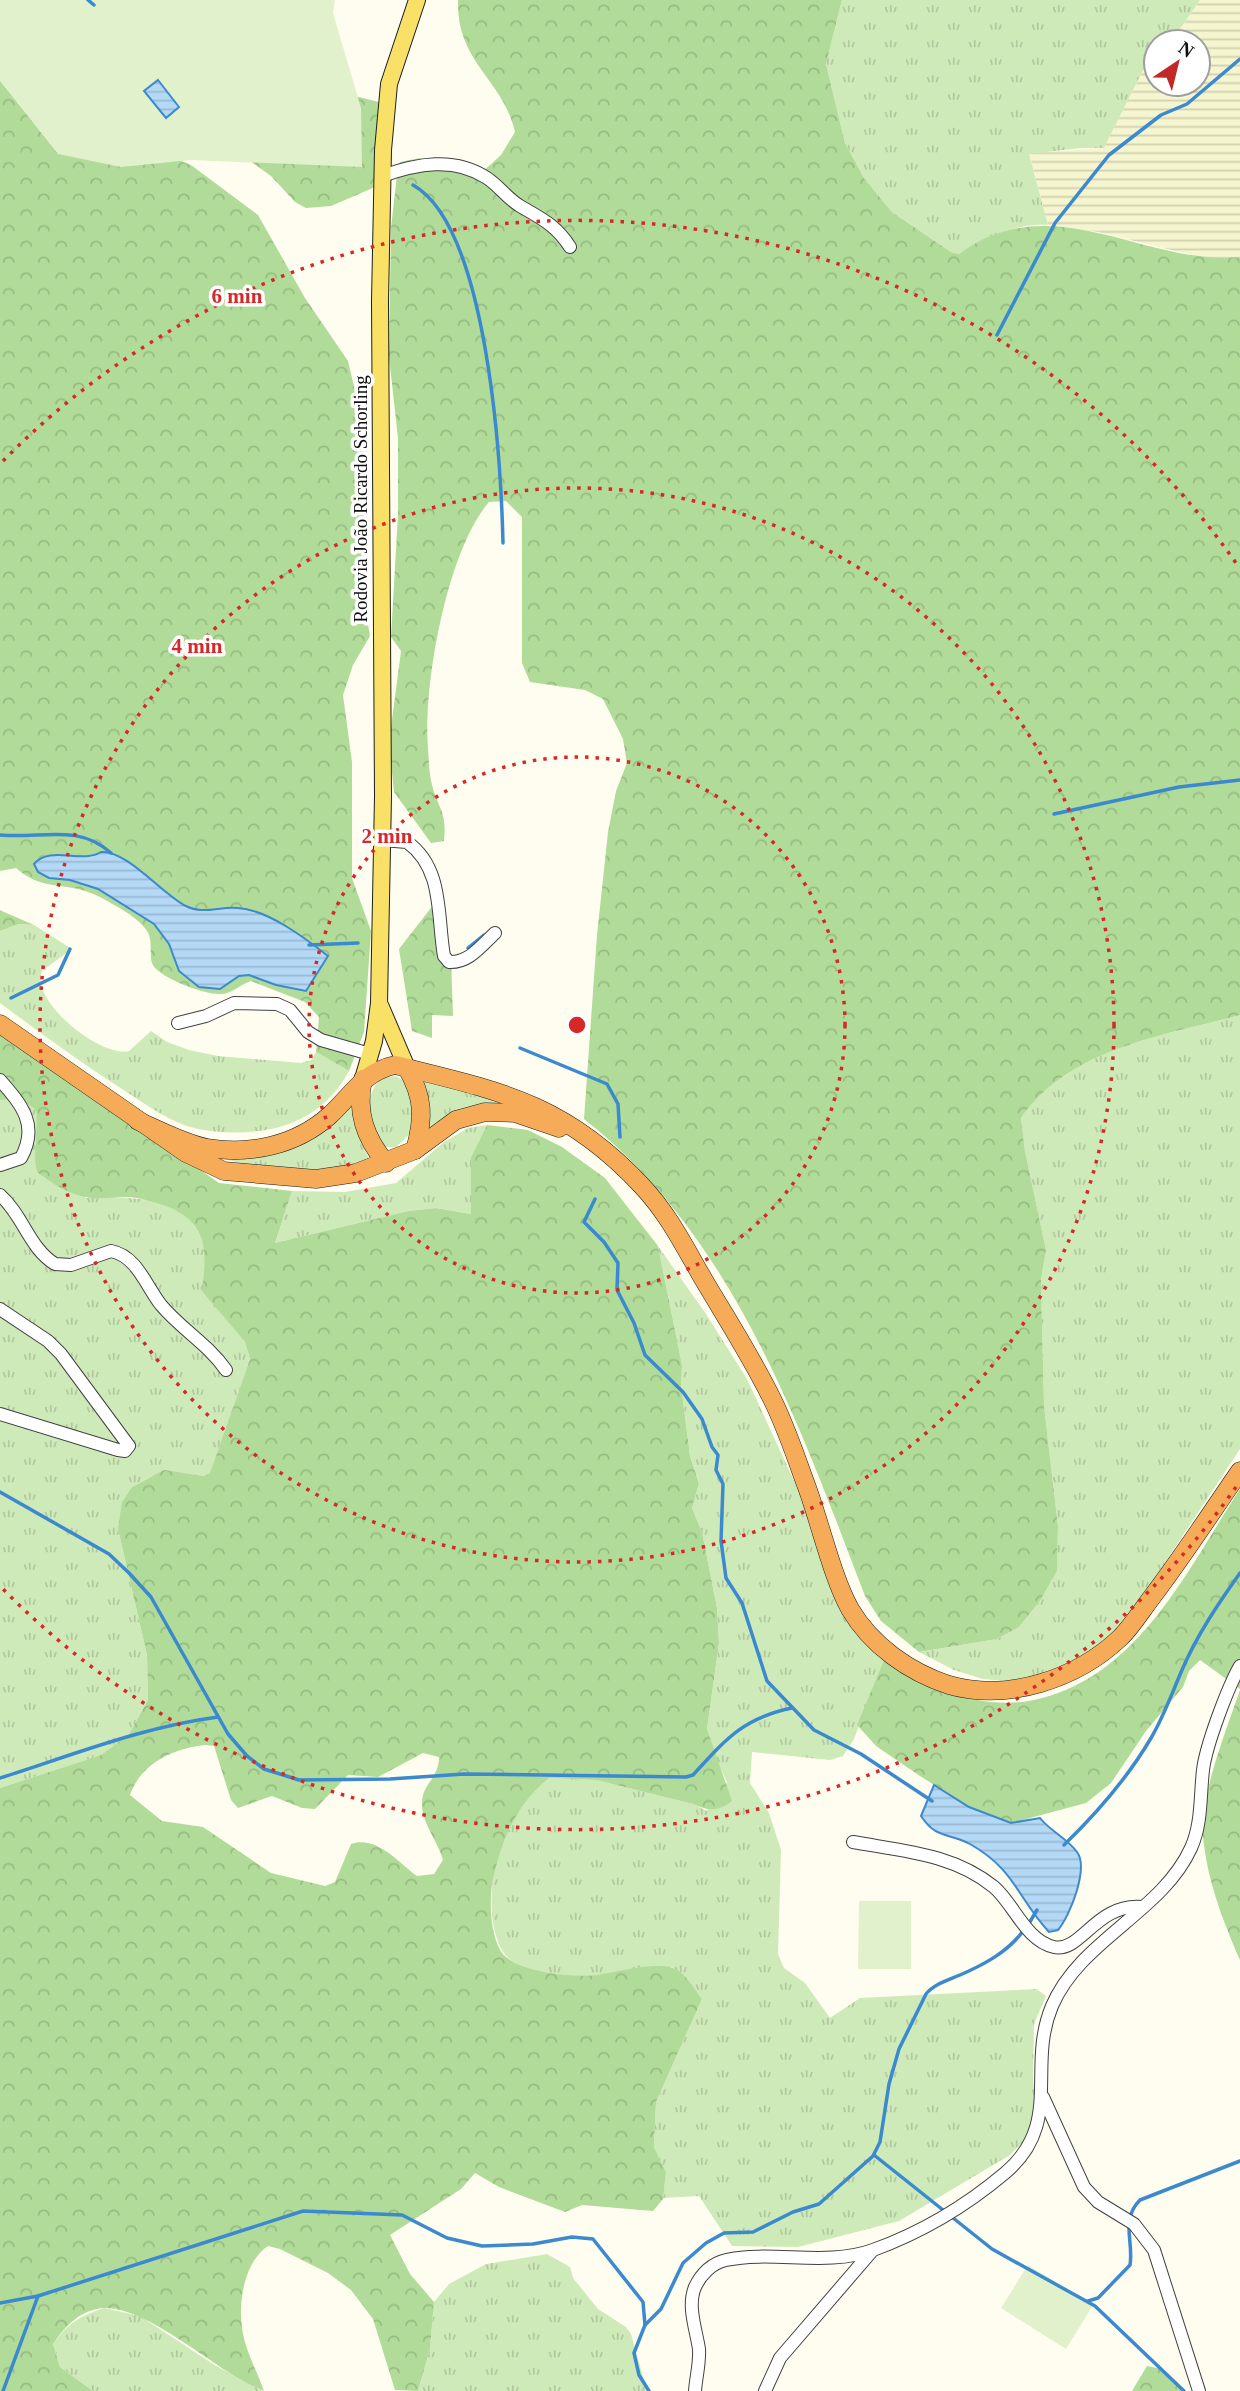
<svg xmlns="http://www.w3.org/2000/svg" width="1240" height="2391" font-family="Georgia,serif">
	<style>
		.farmland { fill: url(#farmland-rules) }
		.grass { fill: url(#grass-tufts) }
		.forest { fill: url(#forest-crowns); fill-rule: evenodd }
		.pitch { fill: #e1f1cb }
		.water { fill: url(#water-rules); stroke: #3b89ce; stroke-width: 2 }
		.lines { fill: none; stroke-linecap: round; stroke-linejoin: round }
		.stream { stroke: #3b89ce; stroke-width: 3.5 }
		.minor-casing { stroke: #414141; stroke-width: 14 }
		.major-casing { stroke: #1f1f1f; stroke-width: 18 }
		.highway-casing { stroke: #1f1f1f; stroke-width: 19 }
		.minor { stroke: #fff; stroke-width: 12 }
		.major { stroke: #f9e066; stroke-width: 16 }
		.highway { stroke: #f5ab58; stroke-width: 18 }
		.ring { fill: none; stroke: #d62828; stroke-width: 3.5; stroke-dasharray: 3.5 7 }
		.labels { text-anchor: middle; stroke-width: 7; stroke-linejoin: round; paint-order: stroke }
		.street-label { font-size: 19px; fill: #0e0e0e; stroke: #fff }
		.centre { fill: #d62828; stroke: #fff; stroke-width: 3.5 }
		.ring-label { font-size: 21px; text-anchor: middle; font-weight: bold; fill: #d62828; stroke: #fff; stroke-width: 7; stroke-linejoin: round; paint-order: stroke }
	</style>
	<defs>
		<pattern id="farmland-rules" width="6" height="5" patternUnits="userSpaceOnUse" patternTransform="scale(1.75)"><rect width="6" height="5" fill="#f5f5d0"/><path d="M0 2.5h6" fill="none" stroke="#d1d1b1"/></pattern>
		<pattern id="grass-tufts" width="24" height="20" patternUnits="userSpaceOnUse" patternTransform="scale(1.75)"><rect width="24" height="20" fill="#cfeab9"/><path d="M3 7l-1-3M5 7V3M7 7l1-3M15 17l-1-3M17 17v-4M19 17l1-3" fill="none" stroke="#b1c89e"/></pattern>
		<pattern id="forest-crowns" width="20" height="18" patternUnits="userSpaceOnUse" patternTransform="scale(1.75)"><rect width="20" height="18" fill="#b1db98"/><path d="M2 6a3 3 0 1 1 6 0M12 15a3 3 0 1 1 6 0" fill="none" stroke="#97bb82"/></pattern>
		<pattern id="water-rules" width="6" height="5" patternUnits="userSpaceOnUse" patternTransform="scale(1.75)"><rect width="6" height="5" fill="#b4d9f6"/><path d="M0 2.5h6" fill="none" stroke="#9ab9d2"/></pattern>
	</defs>
	<rect width="100%" height="100%" fill="#fffdf0"/>
	<path class="farmland" d="M1200 0H1240V257L1212 260 1098 232 1048 225 1029 153 1104 148 1151 54 1156 51V84H1198V42H1171Z"/>
	<g class="grass">
		<path d="M842 0H1200L1171 42H1156V51L1151 54 1104 148H1081L1029 154 1048 225C1021 222 981 238 959 254L951 252 892 212 864 178 845 143 826 64Z"/>
		<path d="M19 924 34 925 72 949 42 971C29 1001 101 1058 129 1051L151 1031 167 1042 189 1050 218 1056 301 1063 311 1060 316 1052 349 1071C333 1101 306 1122 271 1129 244 1134 214 1134 187 1126 164 1118 142 1102 122 1089 80 1062 40 1033 0 1003V931Z"/>
		<path d="M1240 1015V1449L1141 1599 1118 1629 1094 1652 1072 1665 1015 1682 983 1679 954 1670 919 1652 997 1639 1019 1627 1040 1601 1057 1571 1058 1526 1044 1406 1041 1280 1046 1250 1025 1151 1021 1118C1070 1048 1163 1036 1240 1015Z"/>
		<path d="M396 1076 408 1083 416 1128 396 1147H386L379 1143C371 1119 361 1098 382 1078Z"/>
		<path d="M423 1078 544 1116 452 1113 428 1128 430 1116Z"/>
		<path d="M355 1096C355 1122 358 1141 372 1163L321 1170 275 1171 211 1156 275 1153Z"/>
		<path d="M5 1098H19L36 1110 39 1127 35 1145 86 1198C123 1198 186 1193 203 1237 209 1254 205 1273 203 1291L245 1342 250 1359 210 1474 204 1476C168 1471 165 1468 132 1487L118 1529 147 1655 148 1700 129 1734 101 1755 0 1788V1100Z"/>
		<path d="M487 1125 471 1157 472 1214 436 1208 408 1211 275 1243 292 1191 345 1192 396 1183 444 1142 468 1128Z"/>
		<path d="M658 1246 706 1314 747 1379 816 1528 846 1606 887 1653 854 1739 843 1756 830 1760 752 1752 750 1783 769 1813 781 1850 778 1954 784 1968 805 1983 830 2018 860 1998 1036 1989 1046 1996 1034 2024 1033 2079 1036 2114 1027 2138 1010 2155 899 2221 798 2247 732 2246 699 2196 663 2198 666 2172 654 2147 656 2102 702 1999 687 1978 672 1967C622 1972 561 1988 514 1962 483 1945 490 1870 501 1842 511 1819 530 1793 549 1778L596 1780 693 1804 707 1811 727 1782 716 1759 707 1729 719 1643 717 1608 702 1532 692 1508 699 1482 690 1456 681 1385 682 1365Z"/>
		<path d="M547 2254 570 2267 573 2278 598 2309 626 2327 631 2334 647 2391H418L430 2349 434 2302 449 2284 486 2264Z"/>
		<path d="M104 2308 140 2316 213 2364 262 2391H93L60 2367 53 2344C68 2323 80 2316 104 2308Z"/>
	</g>
	<g class="forest">
		<path d="M0 0 149 148 191 165 258 215 305 298 348 361 367 442 368 552 365 607 370 636 353 665 343 695 352 762V878L371 931 364 1032 349 1071 316 1052 319 1017 305 1002 251 981C242 984 236 990 227 993 212 999 156 977 152 963 149 951 154 937 144 927 134 915 114 905 100 897 68 880 44 893 16 868L0 871Z"/>
		<path d="M458 0H842L826 64 845 143 864 178 892 212 951 252 959 254C1053 185 1143 266 1240 257V1015C1163 1036 1070 1048 1021 1118L1025 1151 1046 1250 1041 1280 1044 1406 1058 1526 1057 1571 1040 1601 1019 1627 997 1639 919 1652 881 1621 865 1596C799 1424 734 1237 584 1119L597 935 608 832 616 791 627 763 623 739 603 699 585 690 530 682 522 663V517L506 501 489 502C447 551 423 684 428 748 429 760 429 774 432 785 439 811 447 811 444 841L431 843 394 792 389 743 401 651 391 637 398 514V438L389 357 391 228 398 166 400 162 420 158 438 168 478 176 501 155 515 132C503 79 456 63 458 0Z"/>
		<path d="M302 83 379 102 375 187 331 206 306 208 295 202 271 176 235 150Z"/>
		<path d="M434 904 451 957 453 1016 432 1015V1038L412 1031 399 949Z"/>
		<path d="M0 910 4 912 34 925 19 924 0 931Z"/>
		<path d="M0 1030 219 1183 292 1191 275 1243 408 1211 436 1208 471 1214V1157L487 1125 528 1130 562 1147 605 1178 658 1246 682 1365 681 1385 690 1456 699 1483 692 1508 702 1532 717 1608 719 1643 707 1729 732 1801C718 1812 708 1811 693 1804L596 1780 549 1778C516 1805 502 1839 493 1879 489 1899 490 1929 499 1948 510 1973 575 1978 598 1975 617 1972 655 1962 673 1968 686 1973 694 1988 702 1999L656 2102 654 2147 666 2172 663 2199 653 2211 582 2205 565 2212 499 2187 475 2173 461 2189 390 2235 410 2274 434 2302 430 2349 418 2391 395 2390 373 2319 351 2290 328 2273 280 2249 268 2246C245 2261 238 2301 242 2327 244 2348 257 2371 264 2391 217 2373 152 2308 105 2308 81 2309 65 2326 53 2344L60 2367 93 2391H0V1788L101 1755 129 1734 148 1700 147 1655 118 1529 122 1502 132 1487 164 1470 204 1476 210 1473 250 1359 245 1342 202 1291C207 1251 209 1223 166 1206 154 1202 141 1198 129 1197 114 1197 99 1200 85 1197 66 1193 52 1183 37 1172 32 1151 39 1131 36 1110L19 1098 0 1100ZM206 1745 214 1746 231 1800 238 1808 272 1796 302 1808 315 1809 348 1775 378 1777 423 1753 439 1757C439 1773 430 1779 424 1792 415 1816 437 1838 443 1860L434 1874 417 1876C398 1862 376 1835 351 1844L335 1882 325 1886 271 1873 203 1827 162 1821 130 1795C141 1763 174 1748 206 1745Z"/>
		<path d="M1240 1489V1689L1200 1660 1189 1671 1183 1687 1146 1731 1111 1783 1086 1803 1011 1823 969 1807 920 1776 876 1746 857 1725 887 1653C906 1665 925 1680 946 1690 973 1702 1005 1706 1034 1700 1138 1678 1187 1570 1240 1489Z"/>
		<path d="M1240 1690V1960C1223 1921 1207 1880 1203 1836 1199 1798 1227 1728 1240 1690Z"/>
		<path d="M1147 2366 1162 2369 1184 2391H1132Z"/>
	</g>
	<g class="pitch">
		<path d="M0 0H335L333 13 361 108 362 167 191 160 121 167 58 154 0 81Z"/>
		<path d="M859 1901H911V1969H858Z"/>
		<path d="M1028 2265 1093 2305 1066 2349 1001 2308Z"/>
	</g>
	<g class="water">
		<path d="M158 80 179 107 166 118 144 91Z"/>
		<path d="M101 852C127 850 162 894 186 906 203 915 220 906 238 908 268 910 305 938 328 956L306 991 276 985 249 975 239 976 220 989 199 987 179 971 169 944 154 924 98 889 70 880 49 878 38 872 34 864C50 845 82 864 101 852Z"/>
		<path d="M934 1785 969 1807 1011 1823 1040 1818C1050 1831 1067 1838 1077 1852 1089 1868 1070 1916 1058 1930L1049 1932C1017 1898 1016 1870 970 1844 948 1832 937 1840 921 1816Z"/>
	</g>
	<g class="lines">
		<g class="stream">
			<path d="M88 0 94 5"/>
			<path d="M413 185C488 227 501 463 503 543"/>
			<path d="M997 335 1055 223 1109 155 1161 115 1187 104 1240 59"/>
			<path d="M1054 814 1179 787 1240 780"/>
			<path d="M0 835C41 839 78 823 111 853"/>
			<path d="M309 945 358 943"/>
			<path d="M468 948 484 935"/>
			<path d="M11 998 58 975 70 949"/>
			<path d="M520 1048 607 1084 618 1104 620 1137"/>
			<path d="M595 1199 584 1222 604 1242 618 1263 617 1290 634 1323 645 1355 683 1392 702 1419 712 1447 718 1455 716 1470 723 1484 721 1541 726 1578 742 1603 767 1681 814 1730 861 1754 932 1801"/>
			<path d="M0 1492 109 1554 129 1573 151 1597 228 1734 247 1756 264 1769 299 1780 390 1779 464 1774 686 1777 693 1775C726 1739 743 1718 792 1708"/>
			<path d="M0 1778C73 1755 142 1727 218 1717"/>
			<path d="M1064 1845C1098 1812 1127 1779 1151 1738 1164 1716 1172 1693 1182 1670 1197 1635 1218 1604 1240 1573"/>
			<path d="M1028 1925 1037 1910"/>
			<path d="M874 2155 992 2249 1095 2306 1184 2391"/>
			<path d="M1088 2301 1098 2298 1130 2265C1134 2241 1120 2220 1140 2200L1240 2161"/>
			<path d="M0 2303 38 2296 303 2211 402 2215 447 2238 482 2246 533 2244 572 2237 593 2239 643 2302 645 2325 634 2353 639 2375 649 2391"/>
			<path d="M645 2325 661 2309 683 2263 706 2243 724 2233 753 2232 793 2212 819 2204 873 2156 880 2142 889 2084 899 2049 926 1994C934 1984 948 1980 960 1975 983 1965 1008 1952 1023 1931"/>
			<path d="M3 2391 38 2296"/>
		</g>
		<g class="minor-casing">
			<g id="minor">
				<path d="M382 176C416 164 454 156 487 178 499 186 508 199 520 206 542 219 556 225 570 247"/>
				<path d="M382 840 407 842C444 868 437 917 444 956L449 962C469 963 481 946 495 933"/>
				<path d="M178 1023 206 1016 234 1003 277 1004 290 1010 308 1032 321 1040 370 1054"/>
				<path d="M0 1080C22 1105 39 1125 21 1158L0 1165"/>
				<path d="M0 1195C23 1215 29 1248 55 1264L71 1265 111 1251C137 1256 146 1286 161 1305 181 1329 208 1344 226 1370"/>
				<path d="M0 1309 48 1341 61 1354 129 1446 125 1451 118 1450 0 1414"/>
				<path d="M853 1842C903 1851 954 1854 994 1887 1014 1904 1026 1941 1054 1947 1081 1953 1096 1903 1142 1907"/>
				<path d="M1043 2097 1084 2187 1098 2202 1134 2224 1154 2250 1199 2391"/>
				<path d="M695 2391C696 2377 700 2363 699 2349 696 2329 687 2306 695 2287 701 2274 712 2263 726 2260 774 2250 826 2267 873 2250 920 2233 967 2205 1005 2173 1064 2123 1026 2068 1052 2006 1080 1940 1162 1912 1191 1848 1202 1824 1200 1796 1203 1770 1206 1745 1228 1687 1240 1666"/>
				<path d="M765 2391 780 2358 872 2251"/>
			</g>
		</g>
		<g class="major-casing">
			<g id="major">
				<path d="M380 1005 407 1068"/>
				<path d="M363 1079 374 1041 379 1003 383 796 380 301 383 150 389 84 417 0"/>
			</g>
		</g>
		<g class="highway-casing">
			<g id="highway">
				<path d="M0 1024 186 1153 224 1171 316 1179 356 1173 415 1150 456 1120 485 1112 515 1113 559 1128"/>
				<path d="M407 1068C424 1098 424 1118 415 1150"/>
				<path d="M363 1079C356 1112 365 1138 386 1163"/>
				<path d="M138 1121C160 1130 185 1144 208 1148 251 1155 296 1145 329 1116 351 1096 363 1072 395 1065 500 1091 565 1103 642 1186 670 1216 685 1248 705 1282 727 1319 750 1355 769 1393 784 1421 794 1452 805 1482 819 1518 832 1577 850 1609 871 1645 909 1672 949 1685 1008 1702 1077 1679 1121 1637 1132 1626 1142 1610 1152 1597 1183 1556 1211 1513 1240 1471"/>
			</g>
		</g>
		<use href="#minor" class="minor"/>
		<use href="#major" class="major"/>
		<use href="#highway" class="highway"/>
	</g>
	<g class="ring">
		<circle cx="577" cy="1025" r="268"/>
		<circle cx="577" cy="1025" r="537"/>
		<path d="M1236 1487A805 805 0 0 1 3 1589M3 461A805 805 0 0 1 1236 563"/>
	</g>
	<g class="labels">
		<g class="street-label">
			<text transform="translate(360 499) rotate(-90)" y="7">Rodovia João Ricardo Schorling</text>
		</g>
	</g>
	<circle cx="577" cy="1025" r="10" class="centre"/>
	<g class="ring-label">
		<text x="237" y="303">6 min</text>
		<text x="197" y="653">4 min</text>
		<text x="387" y="843">2 min</text>
	</g>
	<g transform="translate(1177 63) rotate(35)"><circle r="33" fill="#ffffff" stroke="#9f9f9f" stroke-width="2"/>
	<path d="M0-5L12 26L0 18L-12 26Z" fill="#c02925"/>
	<text y="-10" font-size="19" font-weight="bold" text-anchor="middle" fill="#0e0e0e">N</text>
	</g>
</svg>
